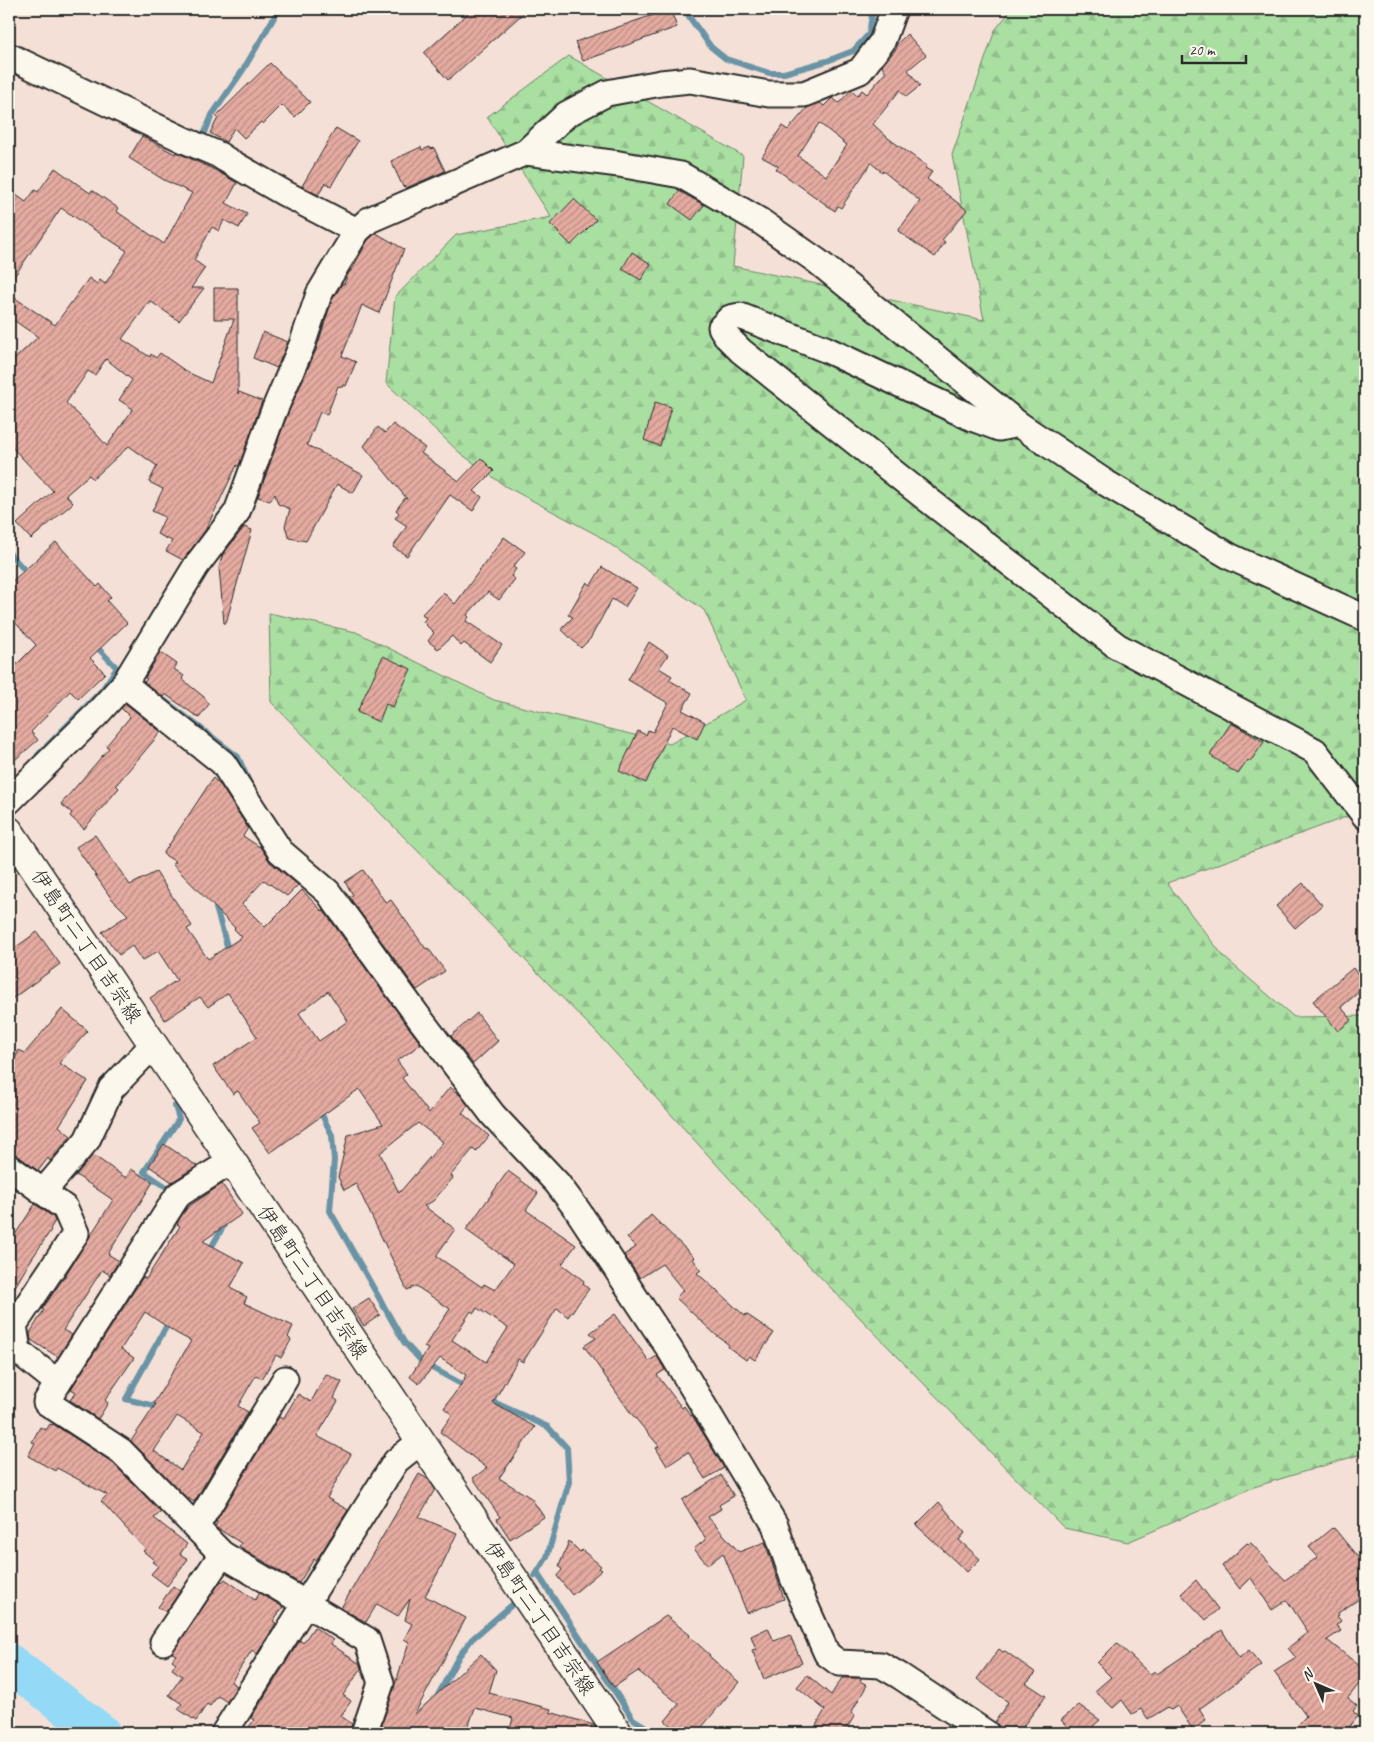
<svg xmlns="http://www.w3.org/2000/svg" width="1374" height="1742" font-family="Caveat,'Klee One',sans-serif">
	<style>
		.forest { fill: url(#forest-firs); stroke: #6a8566 }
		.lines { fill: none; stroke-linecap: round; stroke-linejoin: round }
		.stream { stroke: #6a94a5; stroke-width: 6 }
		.river { stroke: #94daf6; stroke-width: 39 }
		.building { fill: url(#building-hatch); stroke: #2b2b2b; fill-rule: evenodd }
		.street-casing { stroke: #2b2b2b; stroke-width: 29 }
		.secondary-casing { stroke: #2b2b2b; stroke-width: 31 }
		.path { stroke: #2b2b2b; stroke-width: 3; stroke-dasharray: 5 4; stroke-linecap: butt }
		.street { stroke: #fbf7ec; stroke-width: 25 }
		.secondary { stroke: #fbf7ec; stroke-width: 28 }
		.labels { text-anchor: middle; stroke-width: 5; stroke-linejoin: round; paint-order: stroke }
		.street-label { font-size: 20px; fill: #2b2b2b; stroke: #fbf7ec }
	</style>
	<defs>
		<pattern id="forest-firs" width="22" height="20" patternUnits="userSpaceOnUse" patternTransform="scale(1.25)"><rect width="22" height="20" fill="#aadfa2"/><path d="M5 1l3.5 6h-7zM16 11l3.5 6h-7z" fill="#92c08c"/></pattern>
		<pattern id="building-hatch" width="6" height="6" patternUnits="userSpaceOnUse" patternTransform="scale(1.25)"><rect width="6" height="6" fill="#e5aba1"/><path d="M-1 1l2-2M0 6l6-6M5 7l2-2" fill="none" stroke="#ba8b83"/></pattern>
	</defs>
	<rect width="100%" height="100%" fill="#f4e0d6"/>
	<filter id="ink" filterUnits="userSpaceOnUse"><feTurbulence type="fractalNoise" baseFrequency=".02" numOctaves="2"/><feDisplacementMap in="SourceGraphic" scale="10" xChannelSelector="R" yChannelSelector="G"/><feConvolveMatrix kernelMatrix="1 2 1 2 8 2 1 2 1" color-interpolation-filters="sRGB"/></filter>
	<g filter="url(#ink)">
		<path class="forest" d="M1012 9H1365V810L1167 883 1224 957 1294 1017 1365 1016V1453L1254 1487 1128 1542 1064 1528 798 1254 597 1033 271 702 269 613 356 632 494 700 670 744 746 700 704 610 597 535 505 486 460 453 386 383 395 297 456 235 551 217 487 117 569 56 743 156 733 266 984 320 952 155 995 30Z"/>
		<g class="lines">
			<g class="stream">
				<path d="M685 9 690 18 711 47 726 59 769 73H784L827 61 853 51 869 34 873 9"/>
				<path d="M198 133 204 135 212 115 243 70 279 9"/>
				<path d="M9 553 30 576"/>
				<path d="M161 698 238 757 250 784"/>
				<path d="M38 755 102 690 117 668 93 643"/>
				<path d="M217 903 216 908 229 953"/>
				<path d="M319 1109 332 1135 334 1160 330 1211 404 1342 423 1363 467 1387"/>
				<path d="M171 1190 144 1172 179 1119 175 1106"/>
				<path d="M208 1253 224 1225 220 1222"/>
				<path d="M487 1399 548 1427 567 1448 569 1482 547 1557 535 1576"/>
				<path d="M162 1408 126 1399 170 1320"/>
				<path d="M537 1573 633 1719 656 1733"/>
				<path d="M436 1699 459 1656 472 1639 513 1604"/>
			</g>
			<path class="river" d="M9 1663 101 1733"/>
		</g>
		<g class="building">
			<path d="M473 9H528L448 80 424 53Z"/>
			<path d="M670 9 677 27 583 61 575 42Z"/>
			<path d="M907 34 926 55 908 70 920 86 906 97 900 90 873 124 888 138 927 166 925 168 932 172 927 179 967 210 942 240 945 242 935 257 898 231 920 201 883 171 882 172 871 163 841 208 838 206 835 211 776 169 778 166 762 157 782 126 788 130 807 108 820 103 824 106 832 98 839 103 851 90 857 96 862 90 867 94 886 72 882 66 896 49 897 44ZM819 123 847 145 826 176 798 156Z"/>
			<path d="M270 63 310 102 295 117 282 105 263 124 261 122 244 138 234 128 226 142 210 133 218 118 216 116Z"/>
			<path d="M336 128 358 141 331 186 326 183 318 195 302 186Z"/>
			<path d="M142 136 175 154 176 152 215 170 237 183 226 203 247 214 239 228 224 220 219 231 212 227 194 260 205 268 191 288H204L179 321 150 301 122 339 150 357 151 354 156 358 160 353 187 372 211 383 234 319H214V288H238V394L239 392 262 401 239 466 237 465 205 531 183 560 166 551 172 541 157 534 165 517 152 511 163 489 149 482 157 466 129 446 93 479 89 475 66 495 73 503 31 539 17 524 53 491 9 444V364L38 337 9 317V294L55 325 89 278 97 284 100 280 105 284 127 251 61 208 9 284V190L26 202 35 190 38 192 55 168 90 193 92 190 118 208 116 211 164 244 192 193 164 180 129 158ZM106 359 132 380 119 400 133 409 107 446 80 416 66 403 88 371 95 375Z"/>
			<path d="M421 147 422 150 430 147 431 149 434 148 445 171 406 188 404 186 403 187 391 161Z"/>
			<path d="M679 191 704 205 692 220 670 204Z"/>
			<path d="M574 199 596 220 571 245 550 224Z"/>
			<path d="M376 233 404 249 379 313 362 305 342 356 356 362 346 386 343 385V387L338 386 327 415 320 412 307 445 363 475 353 493 337 484 306 541 289 538 285 526 290 509 278 504 275 494 270 501 258 497 286 418 316 350 332 300 342 284H344L348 274 350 271H351L368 240Z"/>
			<path d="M632 252 651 264 641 280 622 269Z"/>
			<path d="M263 332 288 342 277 368 253 358Z"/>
			<path d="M655 402 671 407 660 446 644 440Z"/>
			<path d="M393 424 425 448 421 453 459 481 481 458 494 471 474 491 482 497 473 511 450 495 407 556 393 547 407 526 395 518 399 513 396 510 405 498 407 499 364 446 378 427 385 433Z"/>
			<path d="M244 527 252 530 226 623H224L219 568 222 556Z"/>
			<path d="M504 537 525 552 513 567 516 569 511 576 515 579 499 600 488 592 467 615 469 617 466 621 502 645 490 662 464 643 461 646 452 636 438 649 428 641 434 633 423 622 426 618 422 614 443 592 455 604Z"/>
			<path d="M56 542 97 587 100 584 111 597 107 601 127 623 90 658 105 673 78 699 70 691 31 732 38 740 9 765V672L36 645 9 616 11 614 9 611V584Z"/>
			<path d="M602 567 637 588 625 607 612 599 590 639 581 648 561 629 573 617 568 615 587 582 591 585Z"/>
			<path d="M649 642 668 655 659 668 672 676 669 680 692 693 682 710 705 722 697 739 672 726 646 783 619 771 638 731 646 735 648 730 653 732 668 703 628 680Z"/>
			<path d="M160 652 177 664 174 669 184 676 182 678 183 680 204 697 209 704 199 718 165 694 163 697 144 682 147 679 145 678Z"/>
			<path d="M383 656 411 669 393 707 386 704 379 722 357 712Z"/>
			<path d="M126 704 161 732 116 785 119 788 84 829 70 816 72 813 61 804 109 748 106 746 130 717 121 708Z"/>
			<path d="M1231 723 1264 742 1250 762 1248 760 1238 774 1210 755Z"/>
			<path d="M213 778 221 786 248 828 243 836 261 848 270 862 298 885 287 896 264 880 242 904 265 927 302 890 322 911 323 910 421 1044 397 1061 407 1074 402 1078 429 1113 450 1087 461 1096 468 1105 462 1113 489 1136 476 1152 473 1149 451 1175 453 1178 433 1201 424 1206 455 1229 436 1256 482 1287 484 1284 495 1290 514 1264 466 1230 508 1171 538 1193 526 1210 576 1245 562 1264 584 1281 583 1284 589 1289 568 1317 557 1308 523 1362 518 1359 493 1403 535 1427 499 1478 531 1498 544 1517 510 1539 497 1519 500 1517 473 1478 487 1468 440 1432 452 1415 444 1408 465 1379H464L466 1375 440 1358 419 1384 410 1377 428 1349 424 1347 450 1309 416 1286 407 1290 356 1184 344 1190 338 1177 348 1135 383 1124 359 1089 270 1153 252 1128 260 1123 238 1091 233 1094 213 1066 257 1037 228 993 208 1007 200 997 165 1020 150 998 177 980 158 951 142 961 132 946 119 955 102 932 128 915 111 898 76 847 95 835 130 885 156 872 192 926 187 929 208 959 242 937 234 929 235 928 172 864 176 862 163 854ZM328 991 348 1021 319 1041 299 1013ZM418 1123 443 1142 399 1193 380 1153ZM477 1308 508 1328 486 1362 452 1340 471 1311 474 1313Z"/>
			<path d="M363 870 386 903 391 900 426 949 428 948 445 971 417 990 349 897 353 895 345 882Z"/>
			<path d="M1303 883 1322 905 1295 928 1276 906Z"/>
			<path d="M37 932 60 964 9 1001V952Z"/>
			<path d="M1353 968 1365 983V987L1341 1007 1352 1020 1338 1031 1313 1001Z"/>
			<path d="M62 1009 88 1031 59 1063 88 1081 59 1126 71 1136 50 1161 48 1158 38 1171 17 1155 9 1153V1070L19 1050 25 1053Z"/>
			<path d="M477 1013 498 1041 473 1064 451 1036Z"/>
			<path d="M164 1144 197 1166 172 1182 149 1166Z"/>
			<path d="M93 1155 126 1178 131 1169 153 1182 108 1254 119 1261 110 1275 102 1270 63 1330 72 1335 58 1357 31 1340 30 1333 44 1310 42 1309 63 1279 113 1200 76 1175Z"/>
			<path d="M222 1184 242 1214 203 1241 244 1263 230 1288 247 1297 244 1303 293 1326 288 1337 291 1340 281 1358 276 1355 262 1379 256 1375 238 1406 248 1412 194 1502 185 1496 131 1441 156 1404 154 1403 191 1341 176 1333 145 1312 121 1349 134 1358 105 1400 108 1403 98 1419 70 1400 76 1392 71 1389 143 1277 146 1279 180 1226 177 1224 180 1218 188 1207ZM177 1416 204 1432 181 1470 154 1451Z"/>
			<path d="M35 1204 53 1217 55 1221 50 1229 51 1230 29 1263 9 1297V1244Z"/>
			<path d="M651 1215 695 1258 693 1259 701 1270 697 1273 745 1316 746 1314 774 1333 755 1360 749 1356 746 1360 728 1347 729 1345 716 1335 676 1298 683 1290 662 1264 640 1278 624 1255 636 1247 627 1238Z"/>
			<path d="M369 1298 380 1315 364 1326 352 1309Z"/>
			<path d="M615 1314 649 1361 657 1356 665 1370 657 1375 682 1408 684 1406 691 1416 692 1415 724 1468 705 1479 688 1452 667 1466 656 1448 659 1446 630 1412 584 1346 596 1338 590 1333Z"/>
			<path d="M326 1374 342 1382 334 1398 338 1401 317 1436 351 1454 327 1498 348 1510 316 1561 314 1559 299 1583 239 1546 241 1543 215 1527 217 1522 216 1521 279 1417 283 1419 298 1394 311 1402Z"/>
			<path d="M50 1424 52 1425 53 1424 112 1462 161 1512 154 1518 187 1544 180 1554 188 1559 167 1586 151 1574 158 1566 152 1562 154 1560 143 1551 145 1549 101 1501 107 1495 57 1468 55 1471 28 1456 35 1443 32 1442 40 1427 46 1430Z"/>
			<path d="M419 1474 428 1479 435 1489 419 1517 457 1533 441 1567 425 1596 466 1618 414 1715 481 1654 496 1670 489 1693 551 1709 550 1712 594 1725 599 1733H509L513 1718 475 1708 466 1733H379L409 1642 404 1639 412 1624 405 1620 410 1599 398 1616 377 1604 366 1622 341 1608Z"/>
			<path d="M721 1475 734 1496 719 1505 721 1509 708 1517 739 1552 765 1542 784 1599 747 1613 723 1553 708 1565 694 1549 706 1539 682 1500Z"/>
			<path d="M939 1502 965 1533 959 1540 980 1559 967 1572 916 1525Z"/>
			<path d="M1332 1528V1529L1334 1528 1365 1566V1595L1338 1613 1339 1615 1337 1616 1341 1621 1336 1625 1341 1631 1327 1640 1365 1670V1676L1348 1698 1357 1706 1353 1711 1358 1716 1345 1733 1336 1726 1330 1733H1291L1306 1716 1274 1672 1296 1658 1288 1648 1308 1632 1287 1600 1272 1610 1251 1578 1240 1589 1222 1566 1247 1543 1249 1544 1251 1543 1285 1580 1318 1557 1309 1547Z"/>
			<path d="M569 1541 580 1552 582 1550 601 1566 599 1568 602 1570 572 1595 557 1576 562 1570 559 1566Z"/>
			<path d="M225 1579 255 1600 260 1593 283 1607 273 1621 276 1623 257 1654 252 1650 231 1682 237 1686 227 1702 218 1696 210 1706 207 1704 196 1721 178 1709 182 1704 169 1695 182 1676 172 1669 176 1663 172 1660 176 1655 172 1653 221 1581 222 1582Z"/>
			<path d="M1196 1580 1218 1609 1206 1620 1181 1594Z"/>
			<path d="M173 1586 180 1591 166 1612 158 1607Z"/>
			<path d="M666 1616 690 1635 689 1636 710 1655 709 1656 739 1682 697 1733H680L665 1721 679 1704 638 1671 614 1687 597 1662Z"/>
			<path d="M314 1627 333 1640 331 1644 360 1664 361 1669 343 1695 351 1701 341 1716 352 1724 350 1733H245L254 1720 251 1718 300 1640 303 1643Z"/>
			<path d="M768 1628 774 1641 790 1635 802 1663 764 1679 752 1650 756 1649 751 1636Z"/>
			<path d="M1222 1630 1239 1658 1249 1650 1261 1665 1199 1709 1206 1720 1193 1730 1177 1706 1171 1710 1168 1707 1148 1719 1141 1709 1132 1714 1122 1700 1113 1708 1095 1691 1111 1677 1097 1663 1117 1643 1150 1674 1155 1671 1157 1674Z"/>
			<path d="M999 1649 1003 1652 1005 1651 1036 1673 1026 1683 1046 1696 1018 1733H1000L999 1726 995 1722 1008 1702 977 1679Z"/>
			<path d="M807 1675 831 1695 842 1678H859L861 1679 860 1681 867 1685 851 1713 855 1715 844 1733H826L815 1727 825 1710 797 1687Z"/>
			<path d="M1079 1705 1100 1720 1093 1726 1099 1733H1073L1061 1720Z"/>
		</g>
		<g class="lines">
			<g class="street-casing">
				<g id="street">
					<path d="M9 56 184 140 219 155 225 159 284 193 357 231"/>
					<path d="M526 152 619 164 681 175 760 221 817 261 1018 424 1106 483 1231 557 1365 618"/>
					<path d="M1018 424 999 428 972 418 825 349 740 316 730 318 721 327 727 337 741 351 922 495 1117 646 1315 751 1365 816"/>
					<path d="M124 684 223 763 280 851 328 892 417 1015 493 1115 557 1183 578 1211 670 1350 775 1525 793 1578 827 1654 839 1663 881 1665 900 1676 986 1733"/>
					<path d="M9 801 96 715 124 684 196 566 237 512 273 413 302 345 319 294 357 231 369 220 526 152 567 114 607 93 661 83 690 80 769 94H804L860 71 882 42 894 9"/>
					<path d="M232 1161 178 1195 46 1402 121 1451 222 1554 367 1640 381 1683 364 1733"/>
					<path d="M9 1167 65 1208 76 1233 14 1325 18 1351 58 1383"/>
					<path d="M43 1192 87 1140 111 1089 153 1045"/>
					<path d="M196 1527 285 1379"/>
					<path d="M163 1642 222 1554"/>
					<path d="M224 1733 396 1461 421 1441"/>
				</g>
			</g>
			<g class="secondary-casing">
				<path id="secondary" d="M9 831 618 1733"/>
			</g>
			<path class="path" d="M9 1723 20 1733"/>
			<use href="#street" class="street"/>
			<use href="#secondary" class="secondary"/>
		</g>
	</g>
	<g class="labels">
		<g class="street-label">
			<text transform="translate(87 946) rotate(56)" y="7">伊島町二丁目吉宗線</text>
			<text transform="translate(313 1282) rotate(56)" y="7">伊島町二丁目吉宗線</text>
			<text transform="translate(540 1618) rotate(56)" y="7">伊島町二丁目吉宗線</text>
		</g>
	</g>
	<rect width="1374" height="1742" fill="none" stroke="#fbf7ec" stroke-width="30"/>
	<rect x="15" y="15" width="1344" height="1712" fill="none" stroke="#2b2b2b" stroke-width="2" filter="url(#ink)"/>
	<g transform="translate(1316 1684) rotate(315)" stroke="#fbf7ec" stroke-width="4" paint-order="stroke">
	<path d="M0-4L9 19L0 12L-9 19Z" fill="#2b2b2b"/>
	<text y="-8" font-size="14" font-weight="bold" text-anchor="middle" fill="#2b2b2b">N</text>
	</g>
	<path d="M1182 55v8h64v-8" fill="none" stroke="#2b2b2b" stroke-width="2.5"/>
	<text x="1189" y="55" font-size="15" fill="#2b2b2b" stroke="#fbf7ec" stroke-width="4" paint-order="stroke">20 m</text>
</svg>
